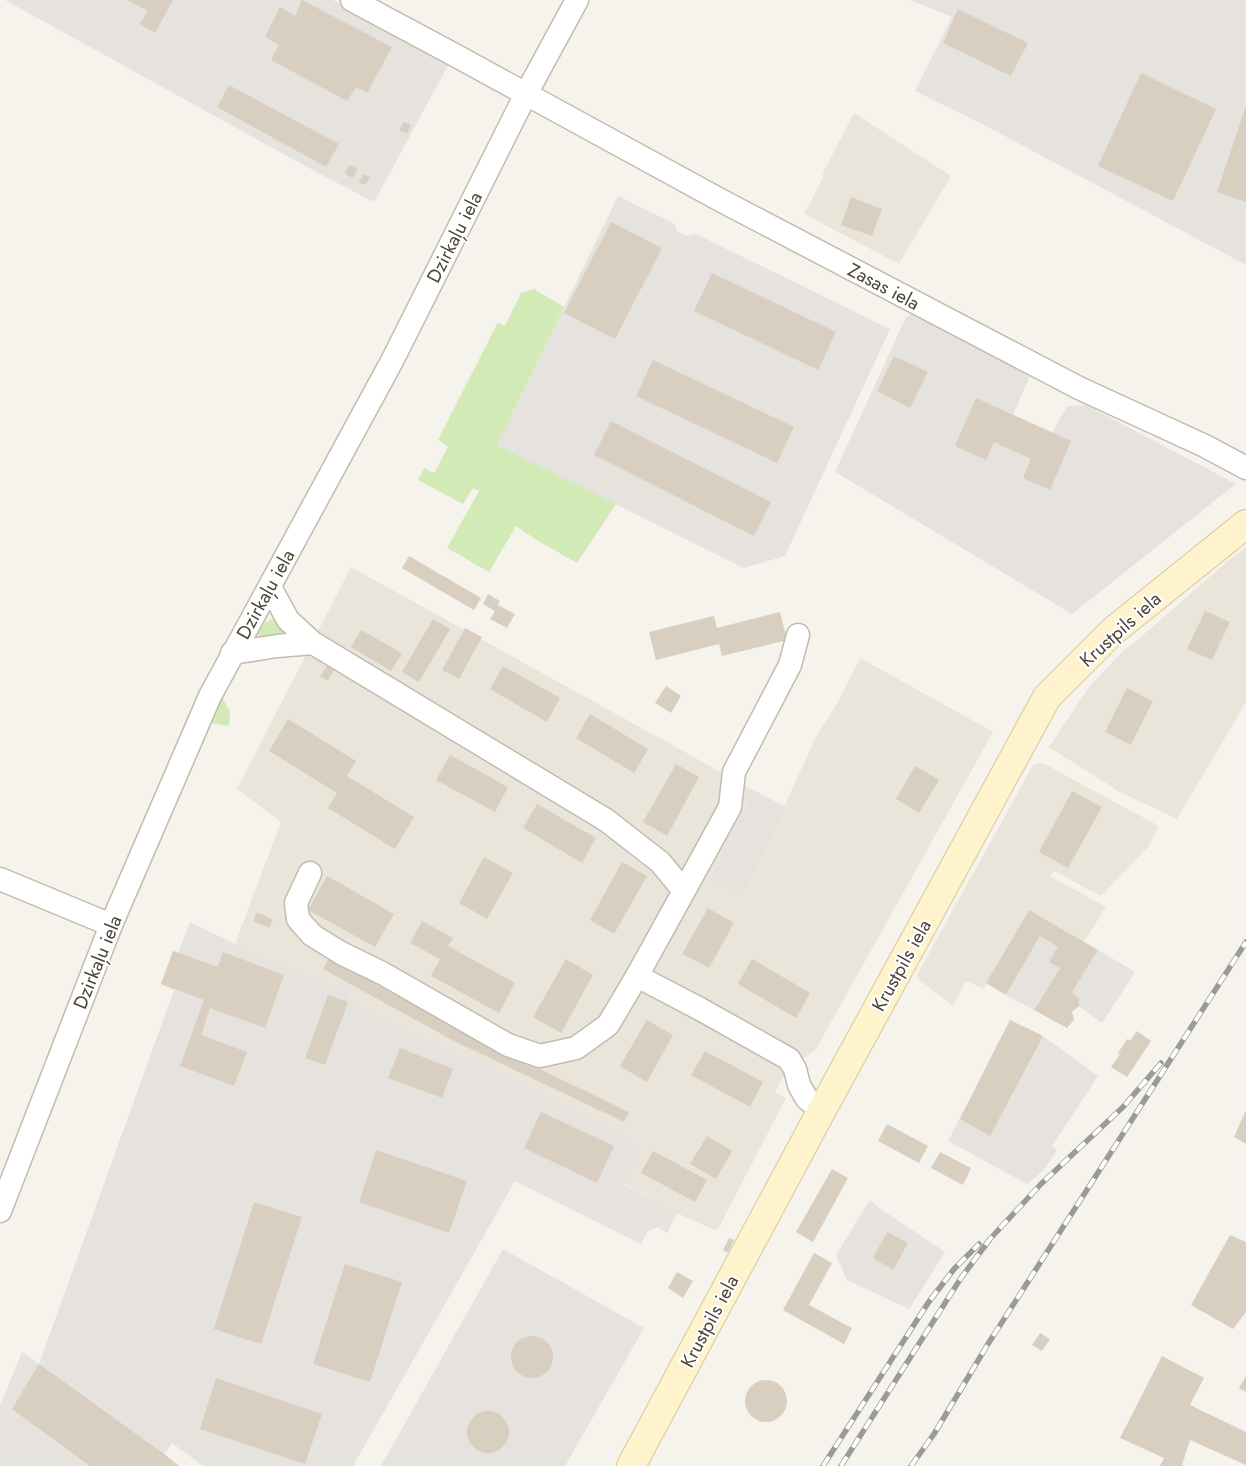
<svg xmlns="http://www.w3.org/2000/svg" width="1246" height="1466" font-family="Jost,sans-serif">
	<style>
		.residential { fill: #eae5da }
		.industrial { fill: #e6e2dd }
		.green { fill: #d2eab5 }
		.building { fill: #d8cfc1 }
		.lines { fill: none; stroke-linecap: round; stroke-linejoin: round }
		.minor-casing { stroke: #c2bbae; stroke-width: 25 }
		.secondary-casing { stroke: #d6c79b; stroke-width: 30 }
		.minor { stroke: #fff; stroke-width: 22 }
		.secondary { stroke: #fff3cd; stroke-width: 28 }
		.rail-casing { stroke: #9a9a9a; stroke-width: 5.5 }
		.rail { stroke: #fff; stroke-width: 4; stroke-dasharray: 11; stroke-linecap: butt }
		.labels { text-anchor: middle; stroke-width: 4; stroke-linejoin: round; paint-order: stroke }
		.street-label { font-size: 19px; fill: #4b4439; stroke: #fff }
	</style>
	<rect width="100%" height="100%" fill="#f6f3ec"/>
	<g class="residential">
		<path d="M854 113 951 176 899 264 804 214 823 178V173Z"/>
		<path d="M1246 547V702L1177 819 1120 792 1049 747 1089 687 1123 651 1134 643 1228 561Z"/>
		<path d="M351 567 784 807 816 737 837 704 860 658 993 732 816 1049 786 1072 775 1092 786 1098 717 1231 677 1213 624 1184 643 1146 536 1089 348 1002 352 993 235 944 281 822 237 789Z"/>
		<path d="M1043 763 1159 826 1148 847 1101 896 1054 871 1050 876 1106 907 1084 942 1029 910 986 983 984 989 966 981 953 1006 916 977 1033 765Z"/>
	</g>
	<g class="industrial">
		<path d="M5 0H333L450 62 374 202 318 173Z"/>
		<path d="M910 0H1246V265L988 127 915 91 952 17Z"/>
		<path d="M618 196 675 224 676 230 687 236 696 234 890 329 785 556 744 568 497 445Z"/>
		<path d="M917 312 1031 373 1013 415 1052 433 1067 406 1086 405 1236 484 1072 614 835 472 906 317Z"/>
		<path d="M755 791 786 807 741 897 709 881Z"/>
		<path d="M190 922 235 944 352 993 348 1002 536 1089 643 1146 624 1185 677 1213 667 1233 658 1227 648 1231 641 1244 515 1181 353 1466H203L172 1443 164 1454 179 1466H0V1406L22 1352 39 1364 174 990 161 984 173 951 178 953Z"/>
		<path d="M1040 936 1058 947 1060 968 1034 1010 1006 995Z"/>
		<path d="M1098 950 1135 972 1102 1023 1079 1006V998L1072 992Z"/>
		<path d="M1010 1020 1043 1036 1098 1076 1052 1146 1057 1150 1043 1171 1027 1184 948 1141Z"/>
		<path d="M870 1200 879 1208 945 1252 909 1309 847 1280 836 1255Z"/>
		<path d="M503 1249 644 1328 565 1466H381Z"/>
	</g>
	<g class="green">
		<path d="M534 289 564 307 497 445 616 504 577 563 535 539 516 526 489 572 447 548 479 491 473 488 463 504 418 480 424 468 434 473 448 447 438 440 498 322 505 326 521 293Z"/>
		<path d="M273 619 297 638 260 641 258 634 265 622Z"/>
		<path d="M223 698 230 712 229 726 212 723V709Z"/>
	</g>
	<g class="building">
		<path d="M127 0H173L155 33 140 24 148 11Z"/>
		<path d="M302 0 392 47 367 93 356 87 347 101 271 60 279 45 265 37 280 7 295 16Z"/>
		<path d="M958 9 1028 43 1011 76 943 43Z"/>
		<path d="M1141 73 1216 109 1173 201 1098 166Z"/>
		<path d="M229 85 339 144 326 167 217 107Z"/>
		<path d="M1246 106V202L1217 192Z"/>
		<path d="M404 122 411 125 407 134 399 130Z"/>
		<path d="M349 165 358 169 353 178 345 174Z"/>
		<path d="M364 174 370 177 365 185 359 182Z"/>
		<path d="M851 197 882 209 872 236 841 225Z"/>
		<path d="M611 222 662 248 615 339 564 313Z"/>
		<path d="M712 273 836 332 818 370 694 311Z"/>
		<path d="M894 356 928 372 910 408 877 391Z"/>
		<path d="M653 360 794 427 777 463 636 396Z"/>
		<path d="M976 398 1071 441 1050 490 1023 478 1031 459 994 442 986 460 955 446Z"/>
		<path d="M611 421 771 502 754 536 594 455Z"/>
		<path d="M409 556 481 598 474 610 402 568Z"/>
		<path d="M488 594 500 601 498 605 515 614 507 628 490 619 495 611 483 604Z"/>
		<path d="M1205 611 1230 622 1212 660 1187 649Z"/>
		<path d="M780 612 787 640 722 656 719 644 656 660 649 632 714 616 717 628Z"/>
		<path d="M433 619 450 629 419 682 402 672Z"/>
		<path d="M465 628 482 637 459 679 442 670Z"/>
		<path d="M361 630 402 653 391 671 351 647Z"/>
		<path d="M327 666 334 670 328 681 320 676Z"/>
		<path d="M503 666 560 698 547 722 490 689Z"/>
		<path d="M666 686 681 696 671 713 655 703Z"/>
		<path d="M1127 688 1153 701 1131 745 1105 732Z"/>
		<path d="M590 714 648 749 634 773 576 738Z"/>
		<path d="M288 719 356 761 347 776 414 817 395 849 328 808 337 793 269 751Z"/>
		<path d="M450 755 508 787 495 812 436 780Z"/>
		<path d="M676 764 699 777 667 836 643 822Z"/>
		<path d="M915 766 939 780 919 813 896 799Z"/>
		<path d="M1072 791 1102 807 1068 868 1039 852Z"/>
		<path d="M537 804 596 838 582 863 523 828Z"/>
		<path d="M484 857 513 873 487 919 459 903Z"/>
		<path d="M622 862 647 876 614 934 590 920Z"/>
		<path d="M327 876 394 914 375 947 308 910Z"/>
		<path d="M708 908 734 923 709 968 682 954Z"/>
		<path d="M1029 910 1098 950 1072 992 1079 998V1006L1072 1012 1074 1020 1067 1028 1034 1010 1060 968 1049 962 1058 947 1040 936 1006 995 986 983Z"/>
		<path d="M257 912 273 920 269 928 253 921Z"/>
		<path d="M422 921 453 938 448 946 515 983 499 1013 431 976 440 959 410 943Z"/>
		<path d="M173 951 218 967 223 952 284 975 265 1028 210 1008 201 1035 247 1052 234 1086 180 1066 204 1000 161 984Z"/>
		<path d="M329 958 459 1030 629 1112 624 1122 454 1041 323 969Z"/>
		<path d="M566 959 593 975 561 1033 533 1017Z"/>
		<path d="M752 959 810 993 796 1018 738 984Z"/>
		<path d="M328 995 348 1002 325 1065 305 1058Z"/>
		<path d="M647 1020 673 1035 647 1082 620 1066Z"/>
		<path d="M1010 1020 1043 1036 990 1136 960 1119Z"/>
		<path d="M1137 1031 1151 1041 1127 1077 1111 1067 1120 1054 1118 1053 1127 1039 1130 1041Z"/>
		<path d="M400 1048 453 1069 442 1098 388 1078Z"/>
		<path d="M705 1051 763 1082 750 1107 691 1075Z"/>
		<path d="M1246 1110V1144L1234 1137Z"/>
		<path d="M541 1112 614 1146 597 1183 524 1148Z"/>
		<path d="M887 1124 928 1146 919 1163 878 1141Z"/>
		<path d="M707 1136 732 1151 716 1179 690 1164Z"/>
		<path d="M376 1150 467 1181 449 1233 359 1202Z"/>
		<path d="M653 1151 707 1180 695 1202 641 1173Z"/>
		<path d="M940 1152 971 1168 963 1185 931 1168Z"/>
		<path d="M832 1169 848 1178 813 1242 796 1232Z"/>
		<path d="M254 1202 302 1217 261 1344 214 1329Z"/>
		<path d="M887 1232 908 1243 893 1270 873 1258Z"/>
		<path d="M1230 1235 1246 1242V1312L1233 1329 1191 1305Z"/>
		<path d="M729 1238 734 1240 728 1253 723 1250Z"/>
		<path d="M814 1253 832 1263 809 1305 852 1328 844 1344 783 1310Z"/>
		<path d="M345 1264 402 1282 370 1382 313 1364Z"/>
		<path d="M677 1272 693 1281 683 1298 668 1288Z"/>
		<path d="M1040 1333 1050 1339 1042 1351 1032 1345Z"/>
		<circle cx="532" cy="1357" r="21"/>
		<path d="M1162 1356 1204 1378 1190 1405 1246 1432V1465L1190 1440 1182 1465 1185 1466H1160L1164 1458 1120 1438Z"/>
		<path d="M39 1364 164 1454 179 1466H90L12 1409Z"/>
		<path d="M1246 1376V1392L1239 1388Z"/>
		<path d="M216 1378 322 1414 305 1464 200 1429Z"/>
		<circle cx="766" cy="1401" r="21"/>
		<circle cx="488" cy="1432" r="21"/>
	</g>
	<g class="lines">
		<g class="minor-casing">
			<g id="minor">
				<path d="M352 0 451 53 722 201 1079 388 1205 446 1246 468"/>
				<path d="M270 587 288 620 313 643 606 820 660 862 684 891 637 976 700 1009 789 1059 795 1069 799 1085 807 1099 822 1110"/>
				<path d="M232 653 277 646 313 643"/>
				<path d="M310 873 296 903 298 919 312 935 341 953 382 973 508 1045 540 1056 576 1048 608 1025 637 976"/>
				<path d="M0 879 111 925"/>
				<path d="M684 891 730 807 734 772 790 665 798 635"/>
				<path d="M0 1211 111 925 210 696 392 361 526 94 577 0"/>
			</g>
		</g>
		<g class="secondary-casing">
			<path id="secondary" d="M631 1466 822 1110 1047 697 1113 631 1246 524"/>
		</g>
		<use href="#minor" class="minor"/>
		<use href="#secondary" class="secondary"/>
		<g class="rail-casing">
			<g id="rail">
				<path d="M823 1466 928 1303 954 1269 979 1244"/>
				<path d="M841 1466 961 1278 990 1239 1041 1184 1123 1107 1161 1063"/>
				<path d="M911 1466 934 1434 988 1344 1246 942"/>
			</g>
		</g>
		<use href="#rail" class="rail"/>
	</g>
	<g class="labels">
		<g class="street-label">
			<text transform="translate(454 237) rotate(-63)" y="7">Dzirkaļu iela</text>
			<text transform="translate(884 286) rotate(28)" y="7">Zasas iela</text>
			<text transform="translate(265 594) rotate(-61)" y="7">Dzirkaļu iela</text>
			<text transform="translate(1120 629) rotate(-42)" y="7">Krustpils iela</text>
			<text transform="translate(97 962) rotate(-68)" y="7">Dzirkaļu iela</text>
			<text transform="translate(901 965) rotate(-61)" y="7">Krustpils iela</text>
			<text transform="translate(709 1321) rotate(-62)" y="7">Krustpils iela</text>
		</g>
	</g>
</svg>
